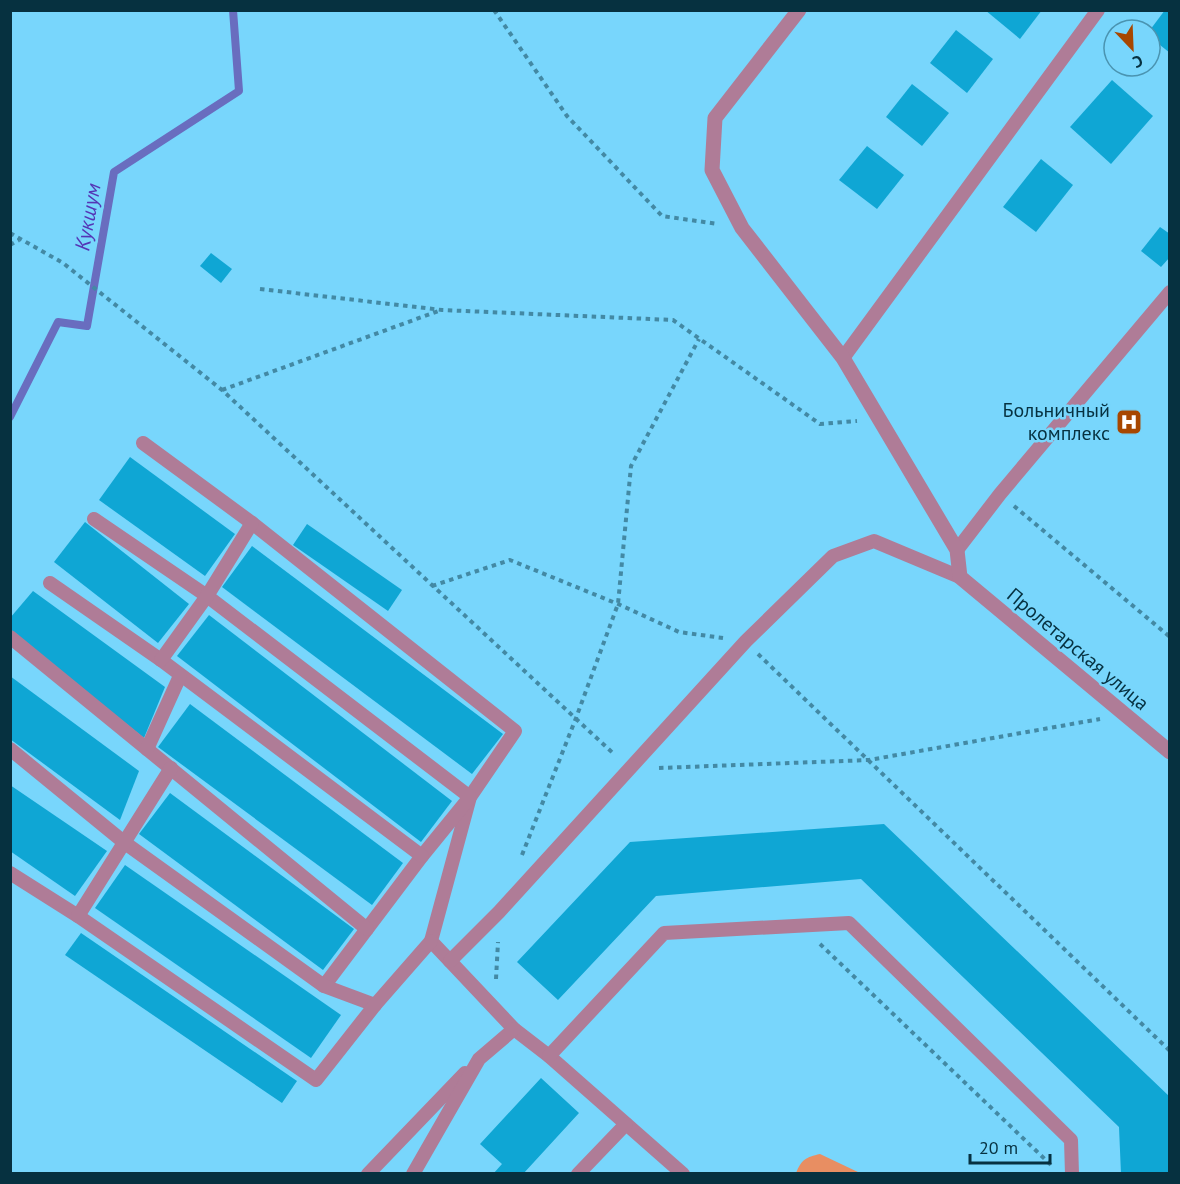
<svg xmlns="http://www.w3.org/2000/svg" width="1180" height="1184" font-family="'PT Sans',sans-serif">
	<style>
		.green { fill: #e88e62 }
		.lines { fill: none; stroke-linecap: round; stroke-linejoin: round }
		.stream { stroke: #696dbf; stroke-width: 8 }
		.building { fill: #0fa6d4 }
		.path { stroke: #4389a4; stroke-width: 4; stroke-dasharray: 4.5 4.5; stroke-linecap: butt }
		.service { stroke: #af7c97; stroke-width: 14 }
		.minor { stroke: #af7c97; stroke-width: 15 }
		.labels { text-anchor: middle; stroke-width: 5; stroke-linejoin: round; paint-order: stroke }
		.poi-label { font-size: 20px; fill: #063140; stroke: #78d6fc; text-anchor: end }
		.street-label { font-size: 20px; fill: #063140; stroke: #78d6fc }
		.water-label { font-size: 21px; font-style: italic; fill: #5436b6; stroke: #78d6fc }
	</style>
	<rect width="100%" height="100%" fill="#78d6fc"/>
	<path class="green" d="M820 1154 860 1173H796C801 1160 806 1157 820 1154Z"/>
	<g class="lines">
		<path class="stream" d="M10 417 58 322 87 326 114 172 239 91 233 10"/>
	</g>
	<g class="building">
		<path d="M985 10H1042L1020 39Z"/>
		<path d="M1165 10H1170V53L1150 37V30Z"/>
		<path d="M956 30 993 59 967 93 930 63Z"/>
		<path d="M1112 80 1153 116 1111 164 1070 127Z"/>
		<path d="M912 84 949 113 922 146 886 117Z"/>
		<path d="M867 146 904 175 877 209 839 180Z"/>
		<path d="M1041 159 1073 185 1036 232 1003 207Z"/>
		<path d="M1160 227 1170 234V257L1161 267 1141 251Z"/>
		<path d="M211 253 232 269 221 283 200 266Z"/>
		<path d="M130 457 235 534 205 576 99 500Z"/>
		<path d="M85 522 189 604 158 643 54 562Z"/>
		<path d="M307 524 402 590 388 611 293 545Z"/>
		<path d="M252 546 503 734 472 774 222 587Z"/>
		<path d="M33 591 165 687 144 738 10 631V618Z"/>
		<path d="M209 615 452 801 421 842 177 656Z"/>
		<path d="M10 676 139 771 120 820 10 739Z"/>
		<path d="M190 704 403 863 372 905 158 747Z"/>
		<path d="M10 785 107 851 75 896 10 851Z"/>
		<path d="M170 793 354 929 323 970 139 834Z"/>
		<path d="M884 824 1170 1097V1174H1121L1119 1127 861 879 656 896 558 1000 517 962 630 842Z"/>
		<path d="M125 865 341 1015 311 1058 95 908Z"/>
		<path d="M81 933 297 1081 282 1103 65 955Z"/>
		<path d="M541 1078 579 1113 523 1174H493L502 1164 480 1144Z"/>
	</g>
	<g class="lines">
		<g class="path">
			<path d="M494 10 567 116 662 216 718 224"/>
			<path d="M10 233 63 263 222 390 615 755"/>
			<path d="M10 245 19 240"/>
			<path d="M260 289 442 310 673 320 820 424 857 421"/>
			<path d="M222 390 441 310"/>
			<path d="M1014 506 1170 637"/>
			<path d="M432 586 510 560 618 604 679 632 723 638"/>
			<path d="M758 654 1170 1051"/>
			<path d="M659 768 869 760 1100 719"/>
			<path d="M522 855 576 718 618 604 631 466 699 339"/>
			<path d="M820 944 1051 1165"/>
			<path d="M496 979 498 942"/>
		</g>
		<g class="service">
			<path d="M843 358 1098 10"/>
			<path d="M143 443 252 523 515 731 470 797 431 941 514 1029 549 1056 683 1174"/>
			<path d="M94 519 207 596 470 797 422 856 324 986"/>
			<path d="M957 550 1000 494 1170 292"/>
			<path d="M50 583 161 660 422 856"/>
			<path d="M10 637 367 929"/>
			<path d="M161 660 207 596 252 523"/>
			<path d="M10 749 125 843 324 986 375 1005"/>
			<path d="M147 749 180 676"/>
			<path d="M10 873 78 916 316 1080 375 1005 431 941"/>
			<path d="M78 916 171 768"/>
			<path d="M450 961 499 912 746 641 833 556 874 541 960 577"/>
			<path d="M549 1056 664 933 849 923 1071 1140 1072 1174"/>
			<path d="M368 1174 465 1073"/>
			<path d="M413 1174 479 1059 514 1029"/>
			<path d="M578 1174 626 1124"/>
		</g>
		<path class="minor" d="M799 10 715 118 712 170 742 228 843 358 957 550 960 577 1170 752"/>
	</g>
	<defs>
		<g id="hospital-square" transform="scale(1.35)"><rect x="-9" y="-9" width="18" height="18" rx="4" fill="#a74700" stroke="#78d6fc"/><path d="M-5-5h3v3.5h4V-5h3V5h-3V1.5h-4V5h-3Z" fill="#fff"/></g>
	</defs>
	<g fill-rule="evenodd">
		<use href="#hospital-square" x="1129" y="422"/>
	</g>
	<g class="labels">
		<g class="poi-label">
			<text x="1110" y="417">Больничный<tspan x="1110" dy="23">комплекс</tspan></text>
		</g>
		<g class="street-label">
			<text transform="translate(1078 649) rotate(40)" y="7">Пролетарская улица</text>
		</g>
		<g class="water-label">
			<text transform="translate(88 217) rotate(-80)" y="7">Кукшум</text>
		</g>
	</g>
	<rect width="1180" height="1184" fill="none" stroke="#063140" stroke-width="24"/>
	<g transform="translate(1132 48) rotate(157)"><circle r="28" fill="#78d6fc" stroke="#4a94b1" stroke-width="1.5"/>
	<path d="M0-4.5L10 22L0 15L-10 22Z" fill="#a74700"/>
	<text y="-9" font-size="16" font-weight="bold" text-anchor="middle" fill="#063140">С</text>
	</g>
	<path d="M970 1154v9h80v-9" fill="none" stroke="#063140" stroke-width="3"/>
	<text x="979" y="1154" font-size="18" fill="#063140" stroke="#78d6fc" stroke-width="4.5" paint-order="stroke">20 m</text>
</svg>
